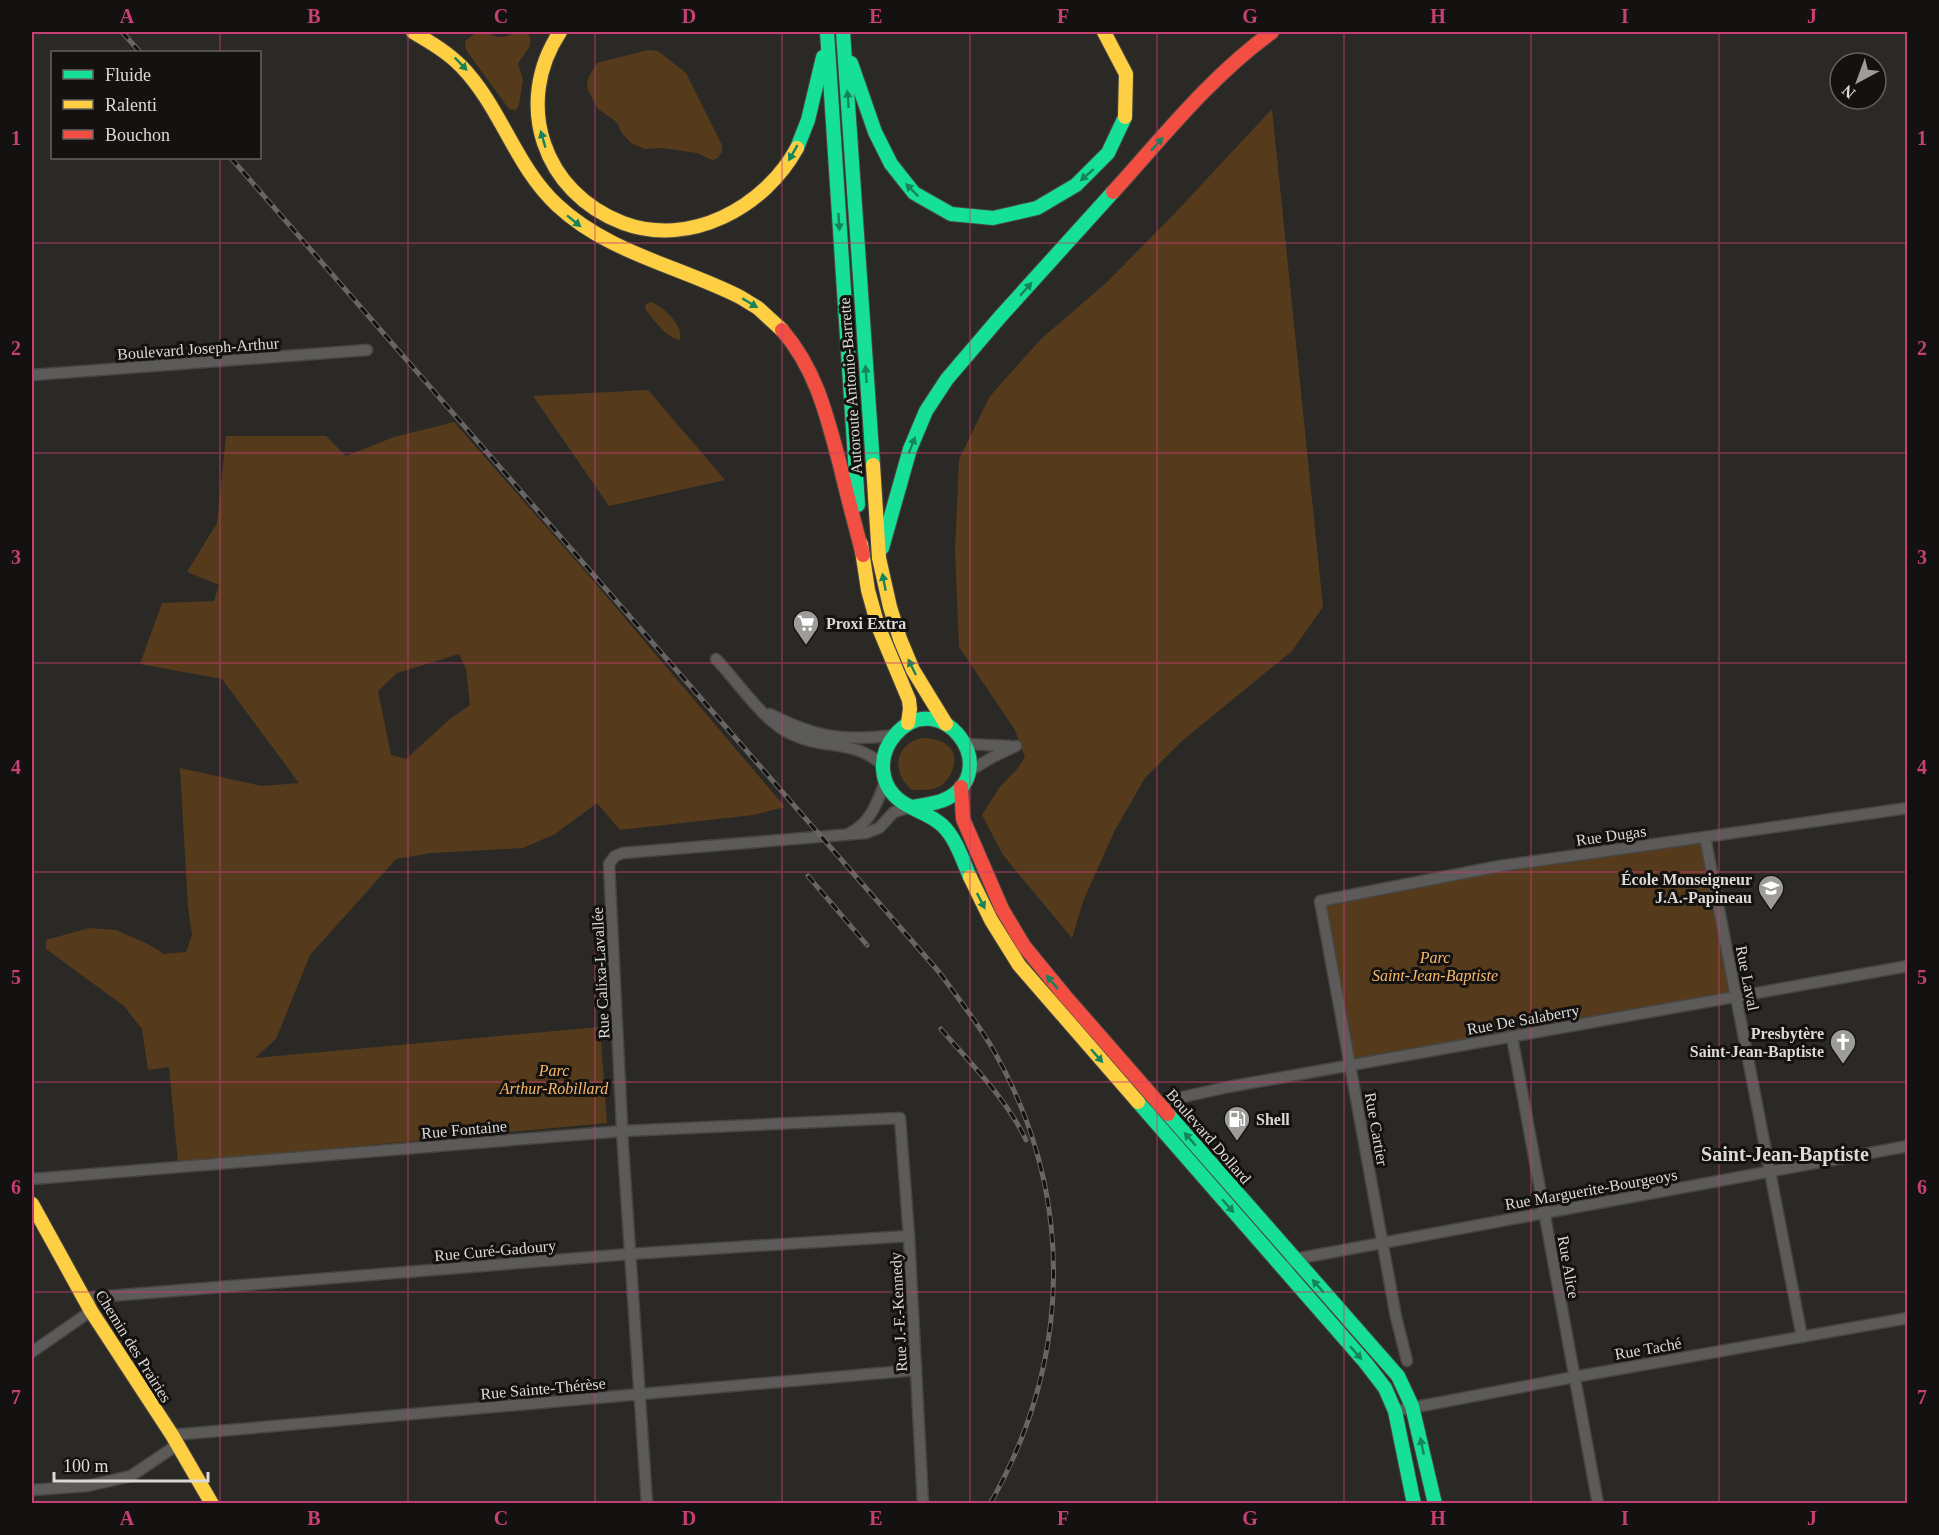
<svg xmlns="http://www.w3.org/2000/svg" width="1939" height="1535" font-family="Georgia,serif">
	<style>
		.green { fill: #553b1b; fill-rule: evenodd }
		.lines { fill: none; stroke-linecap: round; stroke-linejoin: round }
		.street-casing { stroke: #484643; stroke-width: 13 }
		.fast-casing { stroke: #484643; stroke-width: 16 }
		.slow-casing { stroke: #484643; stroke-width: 16 }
		.jam-casing { stroke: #484643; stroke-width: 16 }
		.street { stroke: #5c5b59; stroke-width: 10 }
		.fast { stroke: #16e098; stroke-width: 14 }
		.slow { stroke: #ffcf43; stroke-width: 14 }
		.jam { stroke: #f24e42; stroke-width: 14 }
		.rail-casing { stroke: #686664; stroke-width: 5 }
		.rail { stroke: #141210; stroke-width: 3; stroke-dasharray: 9; stroke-linecap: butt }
		.oneway { fill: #15835b }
		.grid { fill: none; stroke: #c73f74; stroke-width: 1.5; stroke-opacity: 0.55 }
		.labels { text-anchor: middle; stroke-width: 6; stroke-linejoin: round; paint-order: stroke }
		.street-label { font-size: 16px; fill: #dcdad6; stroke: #141210 }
		.poi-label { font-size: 16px; font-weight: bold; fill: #dcdad6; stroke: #141210; text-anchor: start }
		.park-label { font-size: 16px; font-style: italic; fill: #f8b86b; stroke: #141210 }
		.quarter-label { font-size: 20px; font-weight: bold; fill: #dcdad6; stroke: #141210 }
		.neatline { fill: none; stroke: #c73f74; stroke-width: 2 }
		.grid-label { font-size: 20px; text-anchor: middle; font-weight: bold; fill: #c73f74 }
	</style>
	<rect width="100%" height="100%" fill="#2b2926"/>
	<g class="green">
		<path d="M477 32C486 31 493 37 502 37 510 36 517 31 526 32 538 43 524 52 518 64L523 80 519 105 516 110 509 109 466 50 465 41Z"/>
		<path d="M648 50 658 51 686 73 722 145V152L717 159 712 160 697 153 661 148 645 149 631 143 621 132 618 124 614 120 598 109 588 90 587 84 589 76 597 63Z"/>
		<path d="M1272 109 1323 607 1292 651 1182 741 1145 778 1115 830 1084 899 1072 938 1003 855 982 815 999 788 1018 768 1025 757 1015 730 959 647 955 551 959 459 990 396 1040 340 1106 283 1176 212Z"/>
		<path d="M651 302C664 307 684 326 680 340 667 338 652 319 645 308L646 304Z"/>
		<path d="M648 390 725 480 609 506 533 396Z"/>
		<path d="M454 422 584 570 785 807 753 815 620 830 597 803 555 834 523 848 431 853 396 859 310 955 276 1039 255 1058 600 1027 607 1123 178 1163 169 1067 148 1070 142 1029 124 1006 46 949V940L89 928 116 930 148 944 164 954 186 952 192 935 188 907 180 768 262 786 299 783 222 679 140 664 162 603 214 601 219 585 187 572 217 523 226 436H326L346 456 394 437ZM459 654 466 669 470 705 450 719 406 759 391 755 378 691 397 673Z"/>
		<path d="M921 738C931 738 945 740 951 749 960 762 949 784 936 788 928 791 920 789 912 790 892 773 893 746 921 738Z"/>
		<path d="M1705 837 1736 996 1350 1066 1320 901Z"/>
	</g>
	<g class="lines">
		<g class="street-casing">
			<g id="street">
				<path d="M32 375 367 350"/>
				<path d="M716 659C738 682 763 721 791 734 823 750 855 739 882 765"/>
				<path d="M770 714C815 737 843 742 894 735"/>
				<path d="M966 744 1010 746"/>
				<path d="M969 771 993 757 1016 746"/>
				<path d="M850 833C871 822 877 803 885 782"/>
				<path d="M1705 837 1802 1337"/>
				<path d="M1512 1037 1598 1504"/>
				<path d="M1155 1108 1169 1100 1228 1087 1908 966"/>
				<path d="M32 1179 623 1131 900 1118 909 1236 923 1504"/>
				<path d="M1283 1269 1295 1259 1908 1146"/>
				<path d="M84 1298 630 1254 909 1236"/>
				<path d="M32 1352 91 1311"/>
				<path d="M1407 1361 1396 1317 1320 901 1500 866 1908 808"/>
				<path d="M1395 1411 1574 1377 1908 1318"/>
				<path d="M172 1435 916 1370"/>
				<path d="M32 1490 87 1486 131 1476 177 1445"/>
				<path d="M647 1504 623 1147 609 864 615 856 623 853 866 833 879 828 894 812 911 807"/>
			</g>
		</g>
		<g class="fast-casing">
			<g id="fast">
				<path d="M827 32 858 505"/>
				<path d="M843 32 873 465"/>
				<path d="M851 63 875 132 891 164 914 193 951 214 993 218 1037 208 1076 185 1108 153 1125 117"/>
				<path d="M797 148 808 120 823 57"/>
				<path d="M882 548 910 449 926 411 947 379 1000 317 1113 192"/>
				<path d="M911 807C923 805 936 804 946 799 1006 769 939 683 895 735 877 756 879 786 902 802 915 811 930 814 942 825 956 838 962 859 970 877"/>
				<path d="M1138 1102 1365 1362 1385 1388 1395 1411 1414 1504"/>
				<path d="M1168 1114 1398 1376 1412 1406 1435 1504"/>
			</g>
		</g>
		<g class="slow-casing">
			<g id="slow">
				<path d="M413 32C430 42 447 52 461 66 501 107 515 166 557 205 608 253 679 266 740 297L758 308 782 330"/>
				<path d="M560 32C513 103 543 193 623 223 690 248 765 207 797 148"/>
				<path d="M1104 32 1126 74 1125 117"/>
				<path d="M873 465 879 558 890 607 900 639 913 670 946 724"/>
				<path d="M861 544 868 590 878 626 909 700 910 709 908 723"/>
				<path d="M970 877 991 920 1019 965 1138 1102"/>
				<path d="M32 1204 91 1311 172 1435 212 1504"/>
			</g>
		</g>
		<g class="jam-casing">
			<g id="jam">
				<path d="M1113 192C1163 137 1211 76 1272 32"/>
				<path d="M782 330C816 369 827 416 840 465 847 495 855 525 863 555"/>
				<path d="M961 787 963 819 1002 909 1024 946 1065 996 1168 1114"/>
			</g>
		</g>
		<use href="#street" class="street"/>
		<use href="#fast" class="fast"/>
		<use href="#slow" class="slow"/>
		<use href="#jam" class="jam"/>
		<g class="rail-casing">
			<g id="rail">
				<path d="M122 32 140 52"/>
				<path d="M231 158 939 972C958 998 978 1023 994 1051 1076 1196 1072 1360 990 1504"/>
				<path d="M808 876 867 945"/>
				<path d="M941 1029C970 1063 1007 1099 1026 1140"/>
			</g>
		</g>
		<use href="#rail" class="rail"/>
	</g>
	<defs><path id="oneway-solid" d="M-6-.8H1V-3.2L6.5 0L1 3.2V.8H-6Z" transform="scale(1.5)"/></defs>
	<g class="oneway">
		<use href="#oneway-solid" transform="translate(461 64) rotate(46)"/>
		<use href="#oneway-solid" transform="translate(848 99) rotate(-94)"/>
		<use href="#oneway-solid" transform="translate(543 139) rotate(-106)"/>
		<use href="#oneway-solid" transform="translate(1157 144) rotate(-48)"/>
		<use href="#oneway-solid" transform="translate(793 153) rotate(120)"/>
		<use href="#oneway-solid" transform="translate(1087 175) rotate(139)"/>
		<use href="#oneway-solid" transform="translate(912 190) rotate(-135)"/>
		<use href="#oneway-solid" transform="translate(574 221) rotate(39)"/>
		<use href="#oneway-solid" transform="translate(839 222) rotate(86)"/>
		<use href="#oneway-solid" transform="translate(1026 289) rotate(-48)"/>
		<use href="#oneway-solid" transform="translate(750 303) rotate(31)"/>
		<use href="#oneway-solid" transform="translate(866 374) rotate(-94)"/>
		<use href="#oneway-solid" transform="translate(912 445) rotate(-69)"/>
		<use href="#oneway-solid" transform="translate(884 582) rotate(-101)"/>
		<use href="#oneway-solid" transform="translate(912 667) rotate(-116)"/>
		<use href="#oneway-solid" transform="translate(981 901) rotate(63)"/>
		<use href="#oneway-solid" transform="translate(1052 982) rotate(-130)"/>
		<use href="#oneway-solid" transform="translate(1097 1056) rotate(49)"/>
		<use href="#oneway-solid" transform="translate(1190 1139) rotate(-131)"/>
		<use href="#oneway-solid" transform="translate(1228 1206) rotate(49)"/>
		<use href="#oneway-solid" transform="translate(1318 1286) rotate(-131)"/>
		<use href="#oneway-solid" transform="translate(1356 1353) rotate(49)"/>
		<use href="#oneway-solid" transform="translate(1422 1446) rotate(-102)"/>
	</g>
	<path class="grid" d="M220 32V52M408 32V1504M595 32V1504M782 32V1504M970 32V1504M1157 32V1504M1344 32V1504M1531 32V1504M1719 32V1504M220 158V1504M32 243H1908M32 453H1908M32 663H1908M32 872H1908M32 1082H1908M32 1292H1908"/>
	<defs>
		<g id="supermarket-pin" transform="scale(1.35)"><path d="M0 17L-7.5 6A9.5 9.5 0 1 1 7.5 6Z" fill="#9e9c98" stroke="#141210"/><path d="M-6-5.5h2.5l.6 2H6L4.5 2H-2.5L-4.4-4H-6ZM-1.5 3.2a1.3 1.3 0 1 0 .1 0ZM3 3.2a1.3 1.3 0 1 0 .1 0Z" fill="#fff"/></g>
		<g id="school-pin" transform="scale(1.35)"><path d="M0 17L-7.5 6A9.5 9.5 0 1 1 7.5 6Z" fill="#9e9c98" stroke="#141210"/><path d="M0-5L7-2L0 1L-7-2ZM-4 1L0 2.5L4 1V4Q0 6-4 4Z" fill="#fff"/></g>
		<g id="church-pin" transform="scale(1.35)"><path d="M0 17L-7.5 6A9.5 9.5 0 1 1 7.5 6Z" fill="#9e9c98" stroke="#141210"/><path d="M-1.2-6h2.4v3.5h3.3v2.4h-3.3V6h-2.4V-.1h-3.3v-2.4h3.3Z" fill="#fff"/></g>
		<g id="fuel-pin" transform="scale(1.35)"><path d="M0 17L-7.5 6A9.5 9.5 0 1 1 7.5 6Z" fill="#9e9c98" stroke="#141210"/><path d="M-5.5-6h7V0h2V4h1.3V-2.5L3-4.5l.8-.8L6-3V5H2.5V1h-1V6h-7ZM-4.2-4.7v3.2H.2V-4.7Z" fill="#fff"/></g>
	</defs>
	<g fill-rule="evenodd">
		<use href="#supermarket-pin" x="806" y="623"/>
		<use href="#school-pin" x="1771" y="888"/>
		<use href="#church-pin" x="1843" y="1042"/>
		<use href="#fuel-pin" x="1237" y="1119"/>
	</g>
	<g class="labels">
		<g class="street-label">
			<text transform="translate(198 348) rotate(-4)" y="6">Boulevard Joseph-Arthur</text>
			<text transform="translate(850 386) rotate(-94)" y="6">Autoroute Antonio-Barrette</text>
			<text transform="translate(1611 835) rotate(-8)" y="6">Rue Dugas</text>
			<text transform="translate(600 973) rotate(-93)" y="6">Rue Calixa-Lavallée</text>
			<text transform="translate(1748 978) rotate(79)" y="6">Rue Laval</text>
			<text transform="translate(1523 1019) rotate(-10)" y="6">Rue De Salaberry</text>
			<text transform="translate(464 1129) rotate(-5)" y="6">Rue Fontaine</text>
			<text transform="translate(1377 1129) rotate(80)" y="6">Rue Cartier</text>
			<text transform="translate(1209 1136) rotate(49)" y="6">Boulevard Dollard</text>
			<text transform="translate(1591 1189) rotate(-10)" y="6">Rue Marguerite-Bourgeoys</text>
			<text transform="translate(495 1250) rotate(-5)" y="6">Rue Curé-Gadoury</text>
			<text transform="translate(1569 1267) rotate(80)" y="6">Rue Alice</text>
			<text transform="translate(898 1312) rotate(-93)" y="6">Rue J.-F.-Kennedy</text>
			<text transform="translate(134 1346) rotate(58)" y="6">Chemin des Prairies</text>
			<text transform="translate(1648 1348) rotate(-10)" y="6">Rue Taché</text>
			<text transform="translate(543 1388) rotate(-5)" y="6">Rue Sainte-Thérèse</text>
		</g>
		<g class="poi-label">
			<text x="826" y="629">Proxi Extra</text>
			<text x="1752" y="885" text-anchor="end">École Monseigneur<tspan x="1752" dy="18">J.A.-Papineau</tspan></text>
			<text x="1824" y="1039" text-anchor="end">Presbytère<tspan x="1824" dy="18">Saint-Jean-Baptiste</tspan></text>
			<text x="1256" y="1125">Shell</text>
		</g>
		<g class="park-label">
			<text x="1435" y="963">Parc<tspan x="1435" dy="18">Saint-Jean-Baptiste</tspan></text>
			<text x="554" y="1076">Parc<tspan x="554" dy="18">Arthur-Robillard</tspan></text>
		</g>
		<g class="quarter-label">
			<text x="1785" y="1161">Saint-Jean-Baptiste</text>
		</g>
	</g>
	<rect width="1939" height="1535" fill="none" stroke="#141210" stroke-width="66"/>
	<rect x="51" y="51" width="210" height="108" fill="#141210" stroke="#64625f" stroke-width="1.5"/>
	<rect x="63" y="70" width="30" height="9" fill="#16e098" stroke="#64625f" stroke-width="1.5"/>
	<text x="105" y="81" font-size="18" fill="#dcdad6">Fluide</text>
	<rect x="63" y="100" width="30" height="9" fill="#ffcf43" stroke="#64625f" stroke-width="1.5"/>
	<text x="105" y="111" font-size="18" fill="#dcdad6">Ralenti</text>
	<rect x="63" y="130" width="30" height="9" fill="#f24e42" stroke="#64625f" stroke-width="1.5"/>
	<text x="105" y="141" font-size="18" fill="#dcdad6">Bouchon</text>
	<g transform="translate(1858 81) rotate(221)"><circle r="28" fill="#141210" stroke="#64625f" stroke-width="1.5"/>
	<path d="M0-4.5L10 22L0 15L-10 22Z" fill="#9e9c98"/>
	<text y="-9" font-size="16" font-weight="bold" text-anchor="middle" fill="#dcdad6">N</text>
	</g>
	<path d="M54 1472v9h154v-9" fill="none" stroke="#dcdad6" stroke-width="3"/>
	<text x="63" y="1472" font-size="18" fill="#dcdad6" stroke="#141210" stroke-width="4.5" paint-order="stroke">100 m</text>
	<rect x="33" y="33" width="1873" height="1469" class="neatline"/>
	<g class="grid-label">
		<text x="127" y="23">A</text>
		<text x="314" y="23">B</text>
		<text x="501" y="23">C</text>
		<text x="689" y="23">D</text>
		<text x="876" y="23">E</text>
		<text x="1063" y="23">F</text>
		<text x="1250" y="23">G</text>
		<text x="1438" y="23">H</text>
		<text x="1625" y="23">I</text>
		<text x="1812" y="23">J</text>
		<text x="16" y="145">1</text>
		<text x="1922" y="145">1</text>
		<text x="16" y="355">2</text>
		<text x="1922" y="355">2</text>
		<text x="16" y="564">3</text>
		<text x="1922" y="564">3</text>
		<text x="16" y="774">4</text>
		<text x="1922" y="774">4</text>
		<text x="16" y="984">5</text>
		<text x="1922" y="984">5</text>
		<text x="16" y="1194">6</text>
		<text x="1922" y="1194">6</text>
		<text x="16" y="1404">7</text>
		<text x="1922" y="1404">7</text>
		<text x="127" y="1525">A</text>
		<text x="314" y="1525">B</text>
		<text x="501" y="1525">C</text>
		<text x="689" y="1525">D</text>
		<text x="876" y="1525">E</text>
		<text x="1063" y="1525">F</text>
		<text x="1250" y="1525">G</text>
		<text x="1438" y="1525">H</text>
		<text x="1625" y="1525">I</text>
		<text x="1812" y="1525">J</text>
	</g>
</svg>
